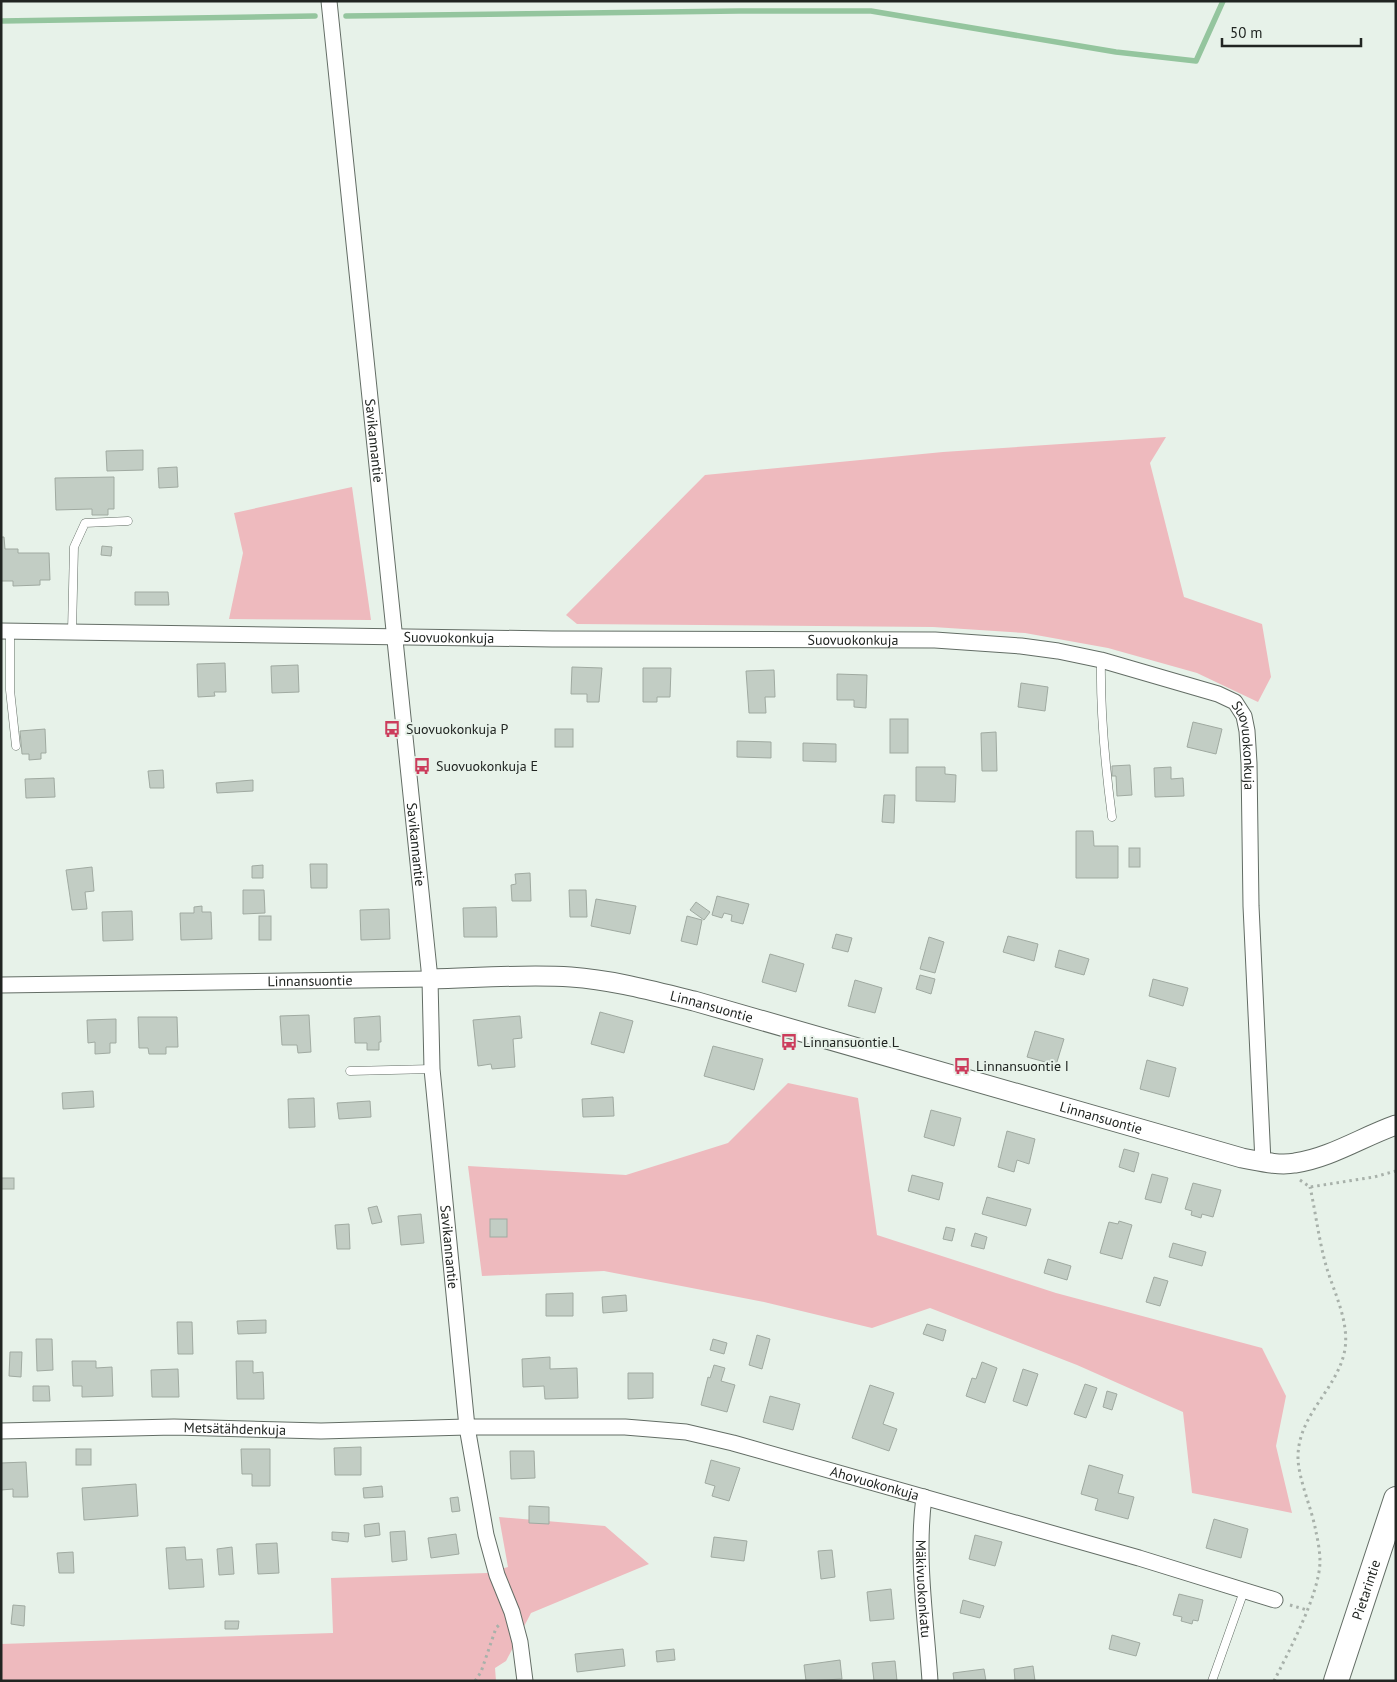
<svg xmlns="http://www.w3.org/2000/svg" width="1397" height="1682" font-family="'PT Sans',sans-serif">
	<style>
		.green { fill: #eebabe }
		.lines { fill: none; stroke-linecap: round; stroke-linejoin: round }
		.stream { stroke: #94c59e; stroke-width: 5.5 }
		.building { fill: #c2cdc4; stroke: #a0aaa1 }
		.service-casing { stroke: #636d65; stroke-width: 9 }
		.minor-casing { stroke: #636d65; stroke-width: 17 }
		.tertiary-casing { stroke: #636d65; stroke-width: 21 }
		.primary-casing { stroke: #636d65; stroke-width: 26 }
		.path { stroke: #a8b1aa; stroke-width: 3; stroke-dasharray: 2.5 4; stroke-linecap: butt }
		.service { stroke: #fff; stroke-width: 8 }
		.minor { stroke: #fff; stroke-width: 15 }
		.tertiary { stroke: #fff; stroke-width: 19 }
		.primary { stroke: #fff; stroke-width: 24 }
		.labels { text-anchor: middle; stroke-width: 4; stroke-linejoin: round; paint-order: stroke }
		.street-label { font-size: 14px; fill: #212522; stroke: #e7f2e9 }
		.poi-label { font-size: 14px; fill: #212522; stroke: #e7f2e9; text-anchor: start }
	</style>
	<rect width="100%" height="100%" fill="#e7f2e9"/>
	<g class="green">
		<path d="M1166 437 1150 463 1184 597 1262 624 1271 677 1258 702 1197 673 1108 648 1025 633 933 627 577 624 566 615 705 475 943 452Z"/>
		<path d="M352 487 371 620 229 619 243 553 234 513Z"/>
		<path d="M788 1083 858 1098 877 1235 1056 1293 1262 1348 1286 1396 1276 1446 1292 1513 1192 1493 1183 1412 1077 1365 930 1308 872 1328 764 1302 604 1271 482 1276 468 1166 626 1175 728 1143Z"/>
		<path d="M499 1517 605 1526 649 1564 531 1613 506 1661 495 1668 496 1681H1V1644L333 1633 331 1578 487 1573 508 1567Z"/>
	</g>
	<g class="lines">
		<g class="stream">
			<path d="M346 16 739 11H871L1116 52 1196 61 1223 1"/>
			<path d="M1 21 315 16"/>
		</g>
	</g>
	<g class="building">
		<path d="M143 450V470L107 471 106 451Z"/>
		<path d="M177 467 178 487 159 488 158 468Z"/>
		<path d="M114 477V509H108V515H92V509L56 510 55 478Z"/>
		<path d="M1 537H4L5 549H18V553H49L50 580H40V585L13 586V581H1Z"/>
		<path d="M102 546 112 547 111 556 101 555Z"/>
		<path d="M135 592H168L169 605H135Z"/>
		<path d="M225 663 226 692H214L215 696 198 697 197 664Z"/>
		<path d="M298 665 299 692 272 693 271 666Z"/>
		<path d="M572 667 602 668 599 702H587V694H571Z"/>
		<path d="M643 668H671L670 697H657V702H643Z"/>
		<path d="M774 670 775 697H765L766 713H749L746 671Z"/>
		<path d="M837 674 867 675 866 708 854 707V700H837Z"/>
		<path d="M1021 683 1048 687 1045 711 1018 707Z"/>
		<rect x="890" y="719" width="18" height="34"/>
		<path d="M1193 722 1222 729 1216 754 1187 747Z"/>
		<path d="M45 729 46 753H41V759L29 760V754H22L20 731Z"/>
		<rect x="555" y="729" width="18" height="18"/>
		<path d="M996 732 997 771H982L981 733Z"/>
		<path d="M737 741 771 742V758L737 757Z"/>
		<path d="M803 743 836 744V762L803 761Z"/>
		<path d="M1130 765 1132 795 1117 796 1116 776H1112V766Z"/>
		<path d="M916 767H945V774L956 775 955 802 916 801Z"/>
		<path d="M1171 767V779L1183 778 1184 796 1155 797 1154 768Z"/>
		<path d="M163 770 164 788H150L148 771Z"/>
		<path d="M54 778 55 797 26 798 25 779Z"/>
		<path d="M253 780V791L217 793 216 783Z"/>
		<path d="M884 795H895L894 823 882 822Z"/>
		<path d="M1076 831H1093L1094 846H1118V878H1076Z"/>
		<rect x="1129" y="848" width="11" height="19"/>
		<path d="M310 864H327V888H311Z"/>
		<path d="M263 865V878H252V866Z"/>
		<path d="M92 867 94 891 85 892 87 909 72 910 66 870Z"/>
		<path d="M530 873 531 901H512L511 885 516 884 515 874Z"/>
		<path d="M243 890H264L265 913 243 914Z"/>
		<path d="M569 890H586L587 917H570Z"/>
		<path d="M717 896 749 904 743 924 731 921 732 915 724 913 722 918 712 915Z"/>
		<path d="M596 899 636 906 630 934 591 926Z"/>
		<path d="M696 902 710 912 704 920 690 910Z"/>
		<path d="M202 906V912H211L212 939 181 940 180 913H194V907Z"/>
		<path d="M496 907 497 937H464L463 908Z"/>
		<path d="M389 909 390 939 361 940 360 910Z"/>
		<path d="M132 911 133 940 103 941 102 912Z"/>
		<rect x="259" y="916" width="12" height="24"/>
		<path d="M687 916 702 920 697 945 681 941Z"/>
		<path d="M836 934 852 938 848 952 832 948Z"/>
		<path d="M1008 936 1038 944 1034 961 1003 952Z"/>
		<path d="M929 937 944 942 935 973 920 969Z"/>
		<path d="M1059 950 1089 959 1084 975 1055 967Z"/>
		<path d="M770 954 804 964 796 992 762 982Z"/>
		<path d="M920 975 935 979 931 994 916 989Z"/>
		<path d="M1153 979 1188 988 1183 1006 1149 996Z"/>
		<path d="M855 980 882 988 875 1013 848 1006Z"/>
		<path d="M600 1012 633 1021 624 1053 591 1044Z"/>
		<path d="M309 1015 311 1052 298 1053 297 1045H282L280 1016Z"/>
		<path d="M380 1016 381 1042H379V1050H367V1043H355L354 1018Z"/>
		<path d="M520 1016 522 1038 513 1039 515 1067 492 1069 491 1064 478 1066 473 1020Z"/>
		<path d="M138 1017H177L178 1047H166V1054H149L148 1048H139Z"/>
		<path d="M116 1019V1043H110V1053L95 1054V1042L88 1043 87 1020Z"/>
		<path d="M1035 1031 1064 1039 1056 1065 1027 1057Z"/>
		<path d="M713 1046 763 1059 754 1090 704 1076Z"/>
		<path d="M1147 1060 1176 1068 1169 1097 1140 1089Z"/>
		<path d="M93 1091 94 1107 63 1109 62 1093Z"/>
		<path d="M613 1097 614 1116 583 1117 582 1099Z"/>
		<path d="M314 1098 315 1127 289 1128 288 1099Z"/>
		<path d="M370 1101 371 1117 339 1119 337 1103Z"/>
		<path d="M931 1110 961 1118 954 1146 924 1137Z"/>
		<path d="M1007 1131 1035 1139 1029 1164 1017 1160 1014 1172 998 1167Z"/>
		<path d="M1124 1149 1139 1153 1134 1172 1119 1167Z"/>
		<path d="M1152 1174 1168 1178 1161 1203 1145 1199Z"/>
		<path d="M912 1175 943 1183 939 1200 908 1191Z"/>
		<rect x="1" y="1178" width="13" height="11"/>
		<path d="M1193 1183 1221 1190 1213 1217 1202 1214 1201 1218 1191 1215 1192 1211 1185 1209Z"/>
		<path d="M987 1197 1031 1209 1026 1226 982 1214Z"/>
		<path d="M377 1206 382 1222 372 1224 368 1208Z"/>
		<path d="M421 1214 424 1243 401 1245 398 1216Z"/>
		<rect x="490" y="1219" width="17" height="18"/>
		<path d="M1119 1221 1132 1225 1122 1259 1100 1253 1109 1222 1118 1224Z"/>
		<path d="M349 1224 350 1249H337L335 1225Z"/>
		<path d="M946 1227 955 1229 952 1241 943 1239Z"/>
		<path d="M975 1233 987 1237 984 1249 971 1246Z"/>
		<path d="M1173 1243 1206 1252 1202 1266 1169 1257Z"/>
		<path d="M1048 1259 1071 1266 1067 1280 1044 1273Z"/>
		<path d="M1154 1277 1168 1281 1160 1306 1146 1302Z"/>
		<path d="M573 1293V1316H546V1294Z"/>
		<path d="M626 1295 627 1311 603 1313 602 1297Z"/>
		<path d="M266 1320V1333L238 1334 237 1321Z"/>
		<path d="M177 1322H192L193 1354H178Z"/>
		<path d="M927 1324 946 1330 943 1341 923 1334Z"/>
		<path d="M757 1335 770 1339 762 1369 749 1365Z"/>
		<path d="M36 1339H52L53 1370 37 1371Z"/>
		<path d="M713 1339 727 1343 724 1354 710 1350Z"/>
		<path d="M10 1352H22L21 1377 9 1376Z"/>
		<path d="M550 1357V1369L577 1368 578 1398 545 1399 544 1386 523 1387 522 1359Z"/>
		<path d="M72 1361H96V1368L112 1367 113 1396 82 1397V1386H73Z"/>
		<path d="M236 1361H253V1373L263 1372 264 1399H237Z"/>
		<path d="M982 1362 997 1368 985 1403 966 1396 972 1378 976 1379Z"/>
		<path d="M714 1365 725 1368 721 1381 735 1385 727 1412 701 1405 708 1377 710 1378Z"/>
		<path d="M178 1369 179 1397H152L151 1370Z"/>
		<path d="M1023 1369 1038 1374 1027 1406 1013 1401Z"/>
		<path d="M628 1373H653V1398L628 1399Z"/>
		<path d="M1085 1384 1097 1388 1086 1418 1074 1414Z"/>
		<path d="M870 1385 894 1393 883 1424 897 1429 889 1451 852 1438Z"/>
		<path d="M33 1386H49L50 1401H33Z"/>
		<path d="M1107 1391 1117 1394 1112 1410 1103 1407Z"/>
		<path d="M770 1396 800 1404 793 1430 763 1422Z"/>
		<path d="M361 1447V1475H335L334 1448Z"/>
		<rect x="76" y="1449" width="15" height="16"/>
		<path d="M241 1449H270V1486H252V1474H242Z"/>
		<path d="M510 1451H534L535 1478 511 1479Z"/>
		<path d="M711 1460 740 1468 729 1501 712 1496 715 1486 705 1483Z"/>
		<path d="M26 1462 28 1497H13V1489L1 1490V1463Z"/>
		<path d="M1089 1465 1123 1475 1118 1493 1134 1497 1128 1519 1095 1510 1098 1499 1081 1494Z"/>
		<path d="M136 1484 138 1516 84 1520 82 1488Z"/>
		<path d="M382 1486 383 1497 364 1498 363 1488Z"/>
		<path d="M458 1497 460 1511 452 1512 450 1498Z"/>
		<path d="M529 1506 549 1507V1524L529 1523Z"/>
		<path d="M1214 1519 1248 1529 1241 1558 1206 1548Z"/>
		<path d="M379 1523 380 1535 365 1537 364 1525Z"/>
		<path d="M405 1531 407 1560 392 1562 390 1532Z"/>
		<path d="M332 1532 349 1533 348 1542 332 1540Z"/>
		<path d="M456 1534 459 1554 431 1558 428 1538Z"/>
		<path d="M975 1535 1002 1542 995 1566 969 1559Z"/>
		<path d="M714 1537 747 1541 744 1561 711 1557Z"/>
		<path d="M277 1543 279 1573 258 1574 256 1544Z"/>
		<path d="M185 1547 186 1560 202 1559 204 1587 169 1589 166 1548Z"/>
		<path d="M232 1547 234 1574 219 1575 217 1549Z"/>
		<path d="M832 1550 835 1577 821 1579 818 1551Z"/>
		<path d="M73 1552 74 1573H59L57 1553Z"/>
		<path d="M891 1589 894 1619 870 1621 867 1592Z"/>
		<path d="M1179 1594 1203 1600 1198 1621 1193 1620 1192 1624 1181 1621 1182 1617 1173 1615Z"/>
		<path d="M963 1600 984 1606 980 1618 960 1613Z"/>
		<path d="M13 1605 25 1606 24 1626 11 1624Z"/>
		<path d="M225 1621H239L238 1629H225Z"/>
		<path d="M1112 1635 1140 1643 1136 1656 1109 1649Z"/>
		<path d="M623 1649 625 1666 577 1672 575 1654Z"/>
		<path d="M674 1649 675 1660 657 1662 656 1651Z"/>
		<path d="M840 1660 842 1679 806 1681 804 1665Z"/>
		<path d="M895 1661 897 1681H874L872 1663Z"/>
		<path d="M1033 1666 1035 1681H1015L1014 1669Z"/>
		<path d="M984 1669 986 1681H954L953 1673Z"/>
	</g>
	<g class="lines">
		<g class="service-casing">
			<g id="service">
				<path d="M10 631V690L16 746"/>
				<path d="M72 631 74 547 85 523 128 521"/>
				<path d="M1101 660C1100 713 1105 764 1112 817"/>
				<path d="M350 1071 432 1069"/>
				<path d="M1212 1681 1244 1591"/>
			</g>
		</g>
		<g class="minor-casing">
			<g id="minor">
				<path id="s1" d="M329 1 430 979 432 1069 467 1427 486 1535 497 1575 512 1612 520 1642 525 1681"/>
				<path id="s2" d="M1 631 552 639 935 640 1021 646 1058 651 1101 660 1218 694 1235 702 1244 716 1247 731 1249 763 1251 906 1263 1162"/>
				<path id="s3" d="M1 985 430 979"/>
				<path id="s4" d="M1 1431 174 1427 321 1431 467 1427H625L686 1432 733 1443 1139 1558 1275 1600"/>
				<path id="s5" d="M924 1497C916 1558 926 1620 930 1681"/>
			</g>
		</g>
		<g class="tertiary-casing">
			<g id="tertiary">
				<path id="s6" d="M430 979C477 978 524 974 571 977 613 980 653 991 694 1001L1242 1158C1259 1161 1278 1166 1295 1163 1330 1158 1362 1137 1396 1125"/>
			</g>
		</g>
		<g class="primary-casing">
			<g id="primary">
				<path id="s7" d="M1336 1681 1396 1499"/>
			</g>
		</g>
		<g class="path">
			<path d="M1300 1180 1310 1187 1374 1177 1396 1171"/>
			<path d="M1290 1605 1307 1610"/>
			<path d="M475 1681 481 1672 496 1628 499 1625"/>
			<path d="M1274 1681C1289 1651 1319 1595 1320 1562 1320 1552 1318 1541 1316 1532 1312 1509 1299 1481 1298 1459 1297 1414 1338 1390 1345 1349 1349 1322 1335 1294 1327 1269 1319 1242 1316 1214 1310 1187"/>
		</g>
		<use href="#service" class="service"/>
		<use href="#minor" class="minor"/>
		<use href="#tertiary" class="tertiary"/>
		<use href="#primary" class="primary"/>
	</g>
	<defs>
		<g id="bus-bare" transform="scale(1.35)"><path d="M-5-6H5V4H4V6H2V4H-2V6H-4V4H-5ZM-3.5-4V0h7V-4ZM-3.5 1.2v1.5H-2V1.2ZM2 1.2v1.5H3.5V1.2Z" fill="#cc3c5c" stroke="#e7f2e9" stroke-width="2.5" paint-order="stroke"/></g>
	</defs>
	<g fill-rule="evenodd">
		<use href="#bus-bare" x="392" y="729"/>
		<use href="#bus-bare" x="422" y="766"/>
		<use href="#bus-bare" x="789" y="1042"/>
		<use href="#bus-bare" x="962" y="1066"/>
	</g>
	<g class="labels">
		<g class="street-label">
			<text dy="5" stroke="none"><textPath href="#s1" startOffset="442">Savikannantie</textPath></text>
			<text dy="5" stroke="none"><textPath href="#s2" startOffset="448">Suovuokonkuja</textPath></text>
			<text dy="5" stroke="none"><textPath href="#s2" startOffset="852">Suovuokonkuja</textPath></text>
			<text dy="5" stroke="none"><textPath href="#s2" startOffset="1288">Suovuokonkuja</textPath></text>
			<text dy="5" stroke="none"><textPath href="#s1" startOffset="848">Savikannantie</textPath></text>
			<text dy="5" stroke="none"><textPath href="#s3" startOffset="309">Linnansuontie</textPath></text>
			<text dy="5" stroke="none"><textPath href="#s6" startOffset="285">Linnansuontie</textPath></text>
			<text dy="5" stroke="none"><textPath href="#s6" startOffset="690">Linnansuontie</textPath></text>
			<text dy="5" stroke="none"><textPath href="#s1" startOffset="1252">Savikannantie</textPath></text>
			<text dy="5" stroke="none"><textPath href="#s4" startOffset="234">Metsätähdenkuja</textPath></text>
			<text dy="5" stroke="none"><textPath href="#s4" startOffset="881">Ahovuokonkuja</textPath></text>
			<text dy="5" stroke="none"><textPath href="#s5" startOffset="92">Mäkivuokonkatu</textPath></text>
			<text dy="5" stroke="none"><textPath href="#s7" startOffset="96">Pietarintie</textPath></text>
		</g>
		<g class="poi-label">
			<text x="406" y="734">Suovuokonkuja P</text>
			<text x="436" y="771">Suovuokonkuja E</text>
			<text x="803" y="1047">Linnansuontie L</text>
			<text x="976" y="1071">Linnansuontie I</text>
		</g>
	</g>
	<rect width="1397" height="1682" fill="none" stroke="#212522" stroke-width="5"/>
	<path d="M1222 38v8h139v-8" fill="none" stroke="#212522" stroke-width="2.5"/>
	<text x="1230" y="38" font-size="15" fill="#212522" stroke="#e7f2e9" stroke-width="4" paint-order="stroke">50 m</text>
</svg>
